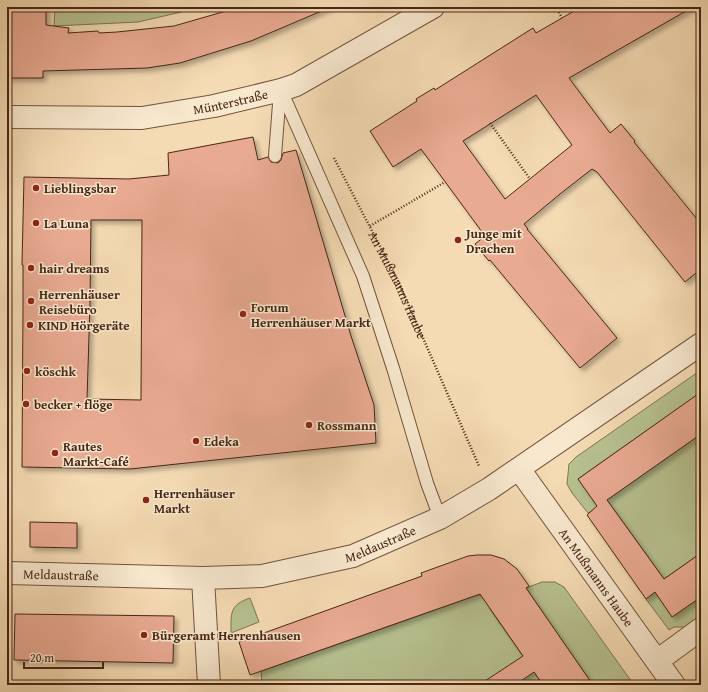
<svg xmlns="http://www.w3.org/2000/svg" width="708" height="692" font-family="'Gentium Book Plus',serif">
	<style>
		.green { fill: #b7c190; stroke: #7f7454 }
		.building { fill: #e9aa92; stroke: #472717; fill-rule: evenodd; filter: url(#shadow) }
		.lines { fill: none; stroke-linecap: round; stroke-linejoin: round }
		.service-casing { stroke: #72543e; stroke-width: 14 }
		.minor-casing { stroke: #72543e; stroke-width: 24 }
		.path { stroke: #472717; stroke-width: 2.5; stroke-dasharray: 1 2; stroke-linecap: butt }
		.service { stroke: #f8e8ce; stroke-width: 12 }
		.minor { stroke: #f8e8ce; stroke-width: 22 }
		.poi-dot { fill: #8f2418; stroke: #f8e8ce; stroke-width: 1.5 }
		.labels { text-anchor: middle; stroke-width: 3; stroke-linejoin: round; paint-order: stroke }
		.street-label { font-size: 13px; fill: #472717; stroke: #f8e8ce }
		.poi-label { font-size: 13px; font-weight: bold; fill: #472717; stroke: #f8e8ce; text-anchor: start }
	</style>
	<defs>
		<filter id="shadow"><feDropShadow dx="3.5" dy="3.5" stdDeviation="2" flood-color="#0004"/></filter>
	</defs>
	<rect width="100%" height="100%" fill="#f5dbb4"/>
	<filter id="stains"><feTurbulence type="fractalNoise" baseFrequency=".005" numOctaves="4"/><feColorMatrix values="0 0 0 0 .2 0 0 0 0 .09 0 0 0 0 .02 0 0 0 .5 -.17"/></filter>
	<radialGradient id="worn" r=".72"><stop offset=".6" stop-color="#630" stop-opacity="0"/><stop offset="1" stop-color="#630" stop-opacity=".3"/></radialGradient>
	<g class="green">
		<path d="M55 7H203L138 22 54 26Z"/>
		<path d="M701 370V392L578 479 598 507 588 513 572 493 567 484 569 464 576 457Z"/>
		<path d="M701 434V553L664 579 607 500Z"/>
		<path d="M542 582H555L564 587 634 685H593L526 588Z"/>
		<path d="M655 592 701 597V623L689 631 683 627H674L669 630 646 599Z"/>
		<path d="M478 595 483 596 492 612 543 685H262L261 671Z"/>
		<path d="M250 598 259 622 231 633C231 614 229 605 250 598Z"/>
	</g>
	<g class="building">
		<path d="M7 7H46V25L69 28 68 33 98 31 99 33 117 32 174 26 240 7H331L251 41 180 63 147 68 43 71V78H7Z"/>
		<path d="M581 7H693L569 78 610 133 621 124 635 141 634 142 701 224V269L685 282 597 172 592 169 560 194 524 224 528 229H527L617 338 580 368 490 260 489 261 475 244 485 236 421 149 393 167 370 131 417 101 416 99 434 88 435 90 533 28 536 33ZM536 95 572 145 505 199 463 141Z"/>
		<path d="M253 137 258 160 268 157 271 162 278 163 281 160 283 153 296 150 351 336 374 405 376 443 130 469 22 467 23 305V265H22L24 177 129 179 169 175 168 153ZM91 220H142L141 400 87 399 90 304Z"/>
		<path d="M701 392V434L607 500 664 579 701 553V597L672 617 655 592 646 599 587 515 597 506 578 479Z"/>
		<path d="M30 522 77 523V548L30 547Z"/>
		<path d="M477 555H491L504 559 517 569 529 586 526 588 593 685H543L534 672 515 685H479L523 656 480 594 250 675 239 642 422 576 421 573 468 556Z"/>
		<path d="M15 614 174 616 173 663 14 660Z"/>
	</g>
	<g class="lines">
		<g class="service-casing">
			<g id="service">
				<path d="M281 90 363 276 393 368 427 483 440 518"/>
				<path d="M275 156 280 91"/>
			</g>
		</g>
		<g class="minor-casing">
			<g id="minor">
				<path id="s2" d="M7 117 142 118 214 106 281 90 296 85 433 7"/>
				<path id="s3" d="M519 469 674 685"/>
				<path id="s4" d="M7 573 203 578 262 576 353 556 440 518 489 489 701 344"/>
				<path d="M203 578 209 685"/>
				<path d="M657 661 701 629"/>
			</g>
		</g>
		<g class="path">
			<path d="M556 7 562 18"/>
			<path d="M490 123 530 179"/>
			<path id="s1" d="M334 158 399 283 479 466"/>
			<path d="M370 226 445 182"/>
		</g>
		<use href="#service" class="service"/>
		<use href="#minor" class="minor"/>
	</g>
	<g class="poi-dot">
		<circle cx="36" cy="188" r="4"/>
		<circle cx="36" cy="223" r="4"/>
		<circle cx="458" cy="240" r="4"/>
		<circle cx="31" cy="268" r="4"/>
		<circle cx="31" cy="301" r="4"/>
		<circle cx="243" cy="314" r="4"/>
		<circle cx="30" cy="325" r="4"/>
		<circle cx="27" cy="371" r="4"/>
		<circle cx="26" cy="404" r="4"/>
		<circle cx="309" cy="425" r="4"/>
		<circle cx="196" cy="441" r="4"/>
		<circle cx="55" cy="453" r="4"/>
		<circle cx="146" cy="500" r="4"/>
		<circle cx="144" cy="635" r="4"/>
	</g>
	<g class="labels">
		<g class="street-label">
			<text dy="5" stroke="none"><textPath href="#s2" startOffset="225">Münterstraße</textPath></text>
			<text dy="5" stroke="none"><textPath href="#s1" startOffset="142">An Mußmanns Haube</textPath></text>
			<text dy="5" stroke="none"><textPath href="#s4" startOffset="378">Meldaustraße</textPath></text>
			<text dy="5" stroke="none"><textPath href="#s4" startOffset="54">Meldaustraße</textPath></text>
			<text dy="5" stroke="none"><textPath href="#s3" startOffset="133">An Mußmanns Haube</textPath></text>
		</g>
		<g class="poi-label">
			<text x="44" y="193">Lieblingsbar</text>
			<text x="44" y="228">La Luna</text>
			<text x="466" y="238">Junge mit<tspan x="466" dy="15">Drachen</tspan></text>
			<text x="39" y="273">hair dreams</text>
			<text x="39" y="299">Herrenhäuser<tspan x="39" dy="15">Reisebüro</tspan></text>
			<text x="251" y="312">Forum<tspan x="251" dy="15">Herrenhäuser Markt</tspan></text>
			<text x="38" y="330">KIND Hörgeräte</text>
			<text x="35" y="376">köschk</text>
			<text x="34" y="409">becker + flöge</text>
			<text x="317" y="430">Rossmann</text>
			<text x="204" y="446">Edeka</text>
			<text x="63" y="451">Rautes<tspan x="63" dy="15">Markt-Café</tspan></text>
			<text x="154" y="498">Herrenhäuser<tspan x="154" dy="15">Markt</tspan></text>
			<text x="152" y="640">Bürgeramt Herrenhausen</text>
		</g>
	</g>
	<rect width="708" height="692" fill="none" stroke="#f5dbb4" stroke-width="24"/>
	<rect x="8" y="8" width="692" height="676" fill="none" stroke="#472717" stroke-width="2"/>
	<rect x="12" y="12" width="684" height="668" fill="none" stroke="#472717"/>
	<path d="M24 662v6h79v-6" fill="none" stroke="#472717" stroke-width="2"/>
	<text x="30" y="662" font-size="12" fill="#472717" stroke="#f8e8ce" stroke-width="3" paint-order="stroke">20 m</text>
	<rect width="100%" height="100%" filter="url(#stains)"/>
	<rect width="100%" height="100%" fill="url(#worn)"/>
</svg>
